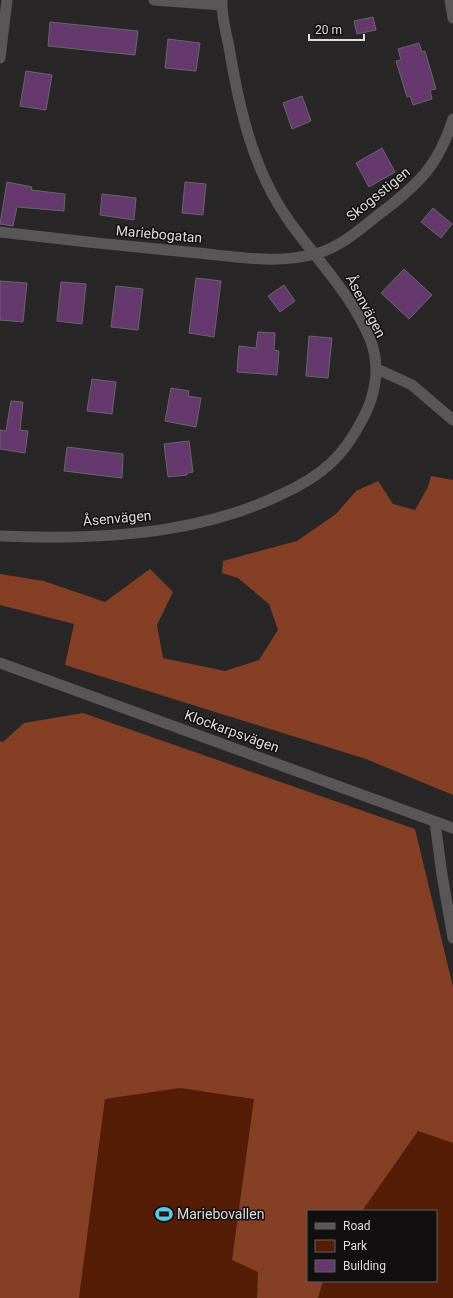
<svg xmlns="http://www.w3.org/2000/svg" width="453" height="1298" font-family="Roboto,sans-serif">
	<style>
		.green { fill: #551d06 }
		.forest { fill: #853f25 }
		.building { fill: #65386e; stroke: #686669 }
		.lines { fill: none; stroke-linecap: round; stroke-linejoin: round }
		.minor { stroke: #585656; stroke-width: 11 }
		.tertiary { stroke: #585656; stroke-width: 11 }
		.labels { text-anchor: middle; stroke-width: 3; stroke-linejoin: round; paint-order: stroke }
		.street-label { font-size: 14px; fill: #dfddde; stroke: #110f10 }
		.poi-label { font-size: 14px; fill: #dfddde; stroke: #110f10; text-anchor: start }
	</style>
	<rect width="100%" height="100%" fill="#292627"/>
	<g class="green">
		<path d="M180 1088 254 1099 232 1260 259 1272 257 1298H79L105 1099Z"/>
		<path d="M418 1131 453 1143V1298H318L323 1281H436V1211H362Z"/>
	</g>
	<g class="forest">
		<path d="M431 476 453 480V795L366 759 65 665 74 624 0 605V574L44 581 105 602 150 569 173 592 157 625 163 658 225 671 259 660 278 630 269 604 238 578 222 573 223 561 297 541 336 514 356 491 378 481 393 504 415 510 428 487Z"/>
		<path d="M83 713 415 829 453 987V1143L418 1131 362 1211H308V1281H323L318 1298H257L258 1272 232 1260 254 1099 180 1088 105 1099 79 1298H0V741L3 742 24 723Z"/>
	</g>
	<g class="building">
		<path d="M373 17 376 30 357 34 354 21Z"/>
		<path d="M50 22 138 31 135 55 48 46Z"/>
		<path d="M168 39 200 43 196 71 165 68Z"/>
		<path d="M419 43 422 52 425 51 436 89 430 90 432 99 413 105 410 96 407 97 396 61 401 60 398 49Z"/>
		<path d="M26 71 52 75 46 110 20 106Z"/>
		<path d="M302 96 311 121 292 129 283 103Z"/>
		<path d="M382 148 395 172 369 187 356 163Z"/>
		<path d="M7 182 32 187 31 190 65 194 64 211 17 207 13 226 0 224Z"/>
		<path d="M185 182 206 184 203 215 182 213Z"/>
		<path d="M102 194 136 198 134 220 100 215Z"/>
		<path d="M433 208 452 224 441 238 421 222Z"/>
		<path d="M404 269 432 295 409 319 381 293Z"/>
		<path d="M196 278 221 281 214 337 189 333Z"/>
		<path d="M0 281 27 283 23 322 0 320Z"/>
		<path d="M61 282 86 284 82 324 57 321Z"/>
		<path d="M284 285 295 301 280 312 268 296Z"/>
		<path d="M116 286 143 289 138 330 111 327Z"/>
		<path d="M258 332 275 333 274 350 279 351 277 375 237 372 239 346 256 348Z"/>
		<path d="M309 336 332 338 328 378 306 376Z"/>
		<path d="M92 379 116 382 112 414 87 411Z"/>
		<path d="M171 388 189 391 188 396 201 398 196 427 165 421Z"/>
		<path d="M11 401 23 402 20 430 28 431 25 453 0 449V430L6 431Z"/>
		<path d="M189 441 193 472 187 473V475L168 477 164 444Z"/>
		<path d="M67 447 123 454 122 478 64 471Z"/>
	</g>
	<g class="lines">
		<g class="minor">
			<path d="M154 0 221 5"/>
			<path d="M450 0 453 18"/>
			<path d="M0 58 7 0"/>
			<path d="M0 232C66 240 132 247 198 253 237 257 277 264 315 254 343 247 364 225 386 209 422 181 439 163 453 119"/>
			<path d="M377 369 412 385 453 420"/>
			<path d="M435 822 442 875 453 938"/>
		</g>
		<g class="tertiary">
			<path d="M0 536C93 540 194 536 280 495 298 487 316 477 331 463 344 451 353 437 361 422 376 396 381 366 370 339 351 293 314 257 287 218 252 167 239 107 229 47 226 32 221 15 222 0"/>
			<path d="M0 663 453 828"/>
		</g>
	</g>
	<defs>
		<g id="stadium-bare" transform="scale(1.38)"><path d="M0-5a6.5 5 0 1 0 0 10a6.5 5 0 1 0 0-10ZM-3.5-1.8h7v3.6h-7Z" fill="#57c9e2" stroke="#110f10" stroke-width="2.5" paint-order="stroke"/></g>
	</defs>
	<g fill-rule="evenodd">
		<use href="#stadium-bare" x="164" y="1214"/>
	</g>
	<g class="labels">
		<g class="street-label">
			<text transform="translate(378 194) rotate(-39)" y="5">Skogsstigen</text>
			<text transform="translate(159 234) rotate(5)" y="5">Mariebogatan</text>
			<text transform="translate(366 306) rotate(62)" y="5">Åsenvägen</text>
			<text transform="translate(117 518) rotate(-5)" y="5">Åsenvägen</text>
			<text transform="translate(232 731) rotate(20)" y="5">Klockarpsvägen</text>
		</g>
		<g class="poi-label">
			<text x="177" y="1219">Mariebovallen</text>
		</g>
	</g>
	<rect x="307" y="1210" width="130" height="72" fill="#110f10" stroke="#636162"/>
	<rect x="315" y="1223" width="20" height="6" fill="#585656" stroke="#636162"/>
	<text x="343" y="1230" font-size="12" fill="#dfddde">Road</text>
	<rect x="315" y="1240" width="20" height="12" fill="#551d06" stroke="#636162"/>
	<text x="343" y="1250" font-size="12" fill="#dfddde">Park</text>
	<rect x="315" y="1260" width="20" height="12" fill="#65386e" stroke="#636162"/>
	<text x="343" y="1270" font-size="12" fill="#dfddde">Building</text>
	<path d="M309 34v6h55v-6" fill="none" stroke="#dfddde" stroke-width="2"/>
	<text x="315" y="34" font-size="12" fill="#dfddde" stroke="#110f10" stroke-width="3" paint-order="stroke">20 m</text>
</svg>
